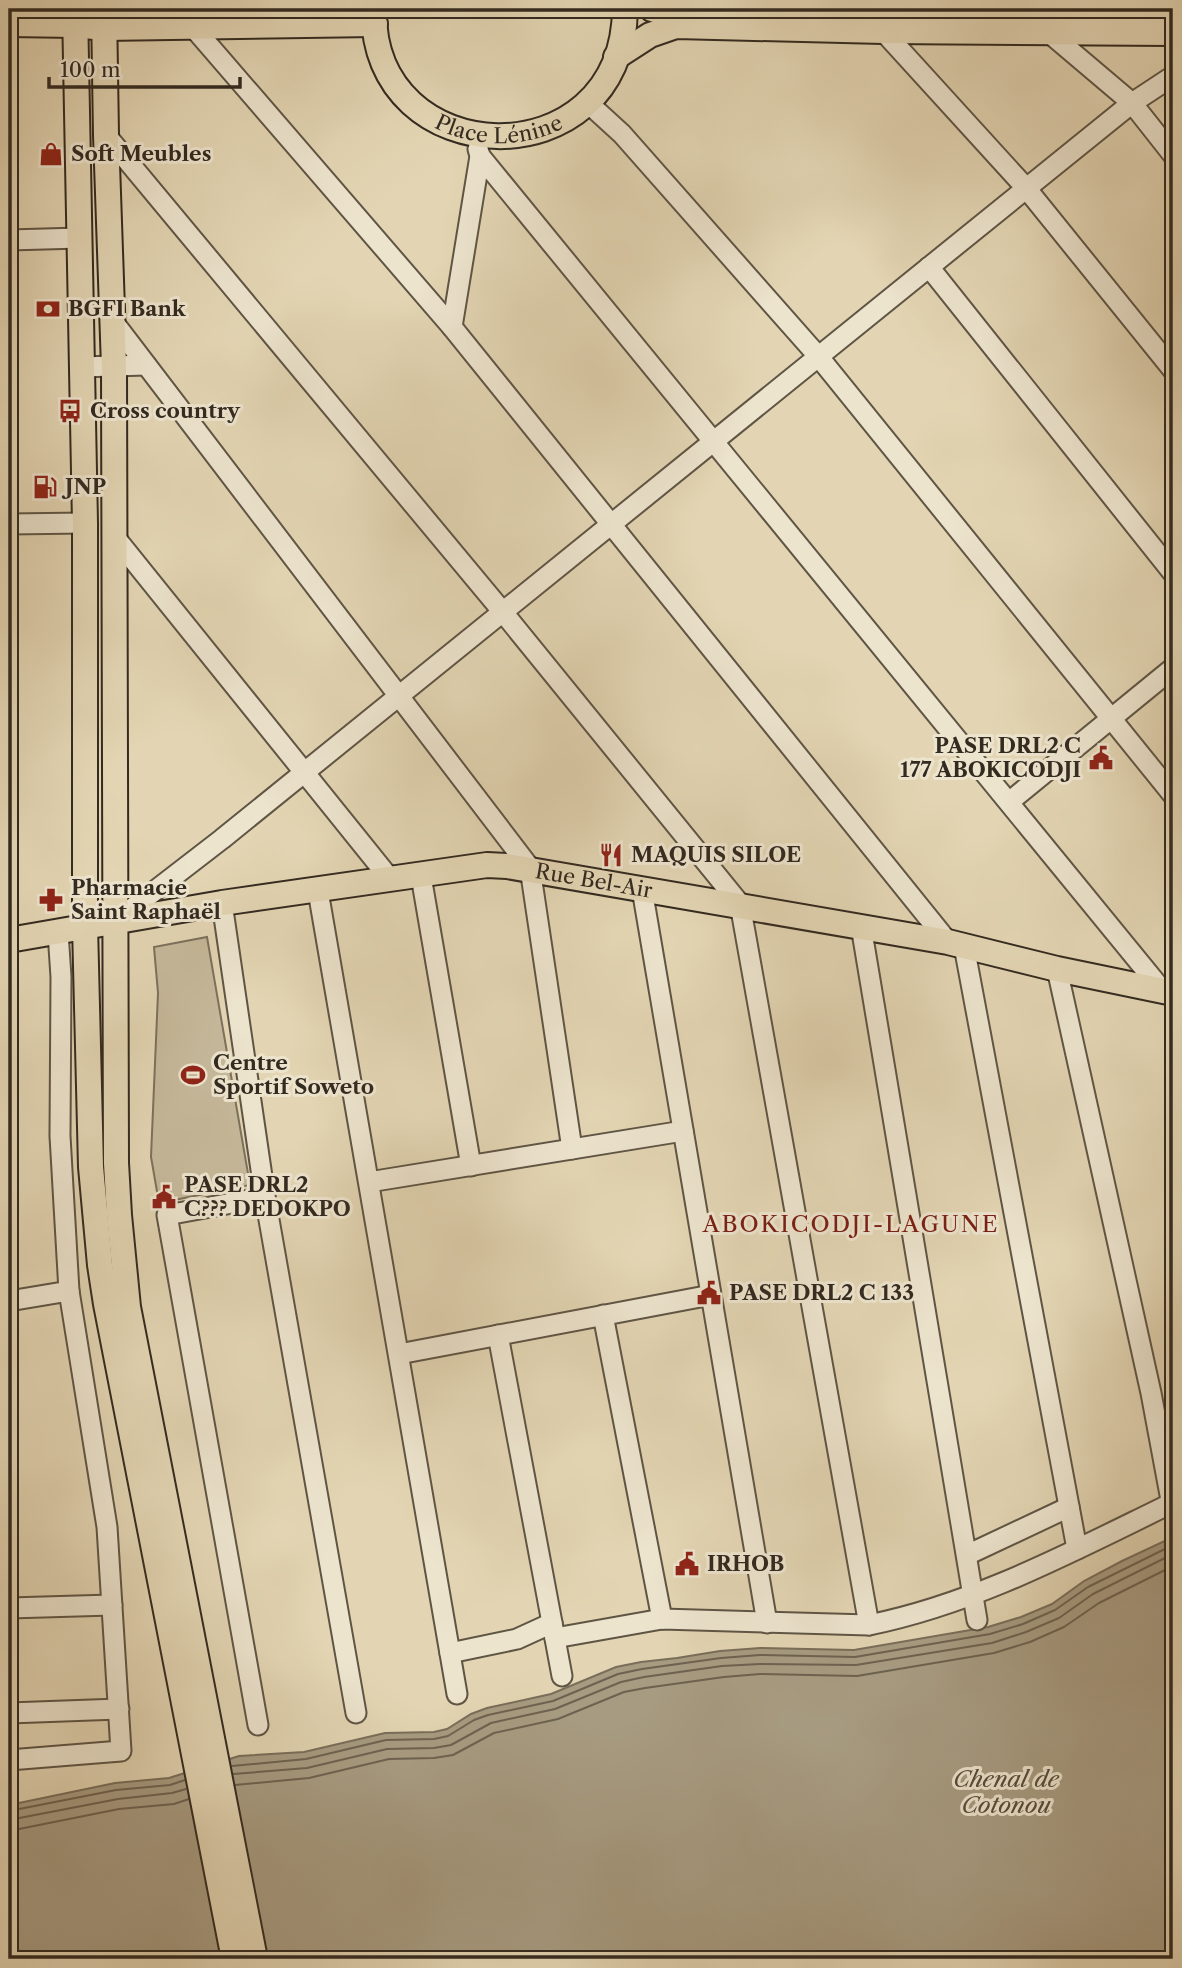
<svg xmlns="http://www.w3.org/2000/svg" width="1182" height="1968" font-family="'Libre Caslon Text',serif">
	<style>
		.green { fill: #c5b89a; stroke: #7c715d; stroke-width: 2 }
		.water { fill: #a79b81; stroke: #796e5a; stroke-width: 2 }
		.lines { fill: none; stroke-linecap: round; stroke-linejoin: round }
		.shore { stroke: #6d6250; stroke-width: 2 }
		.minor-casing { stroke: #5f5545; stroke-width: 23 }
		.major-casing { stroke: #332a20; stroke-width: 28 }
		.minor { stroke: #ede4ce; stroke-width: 19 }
		.major { stroke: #e3d5b3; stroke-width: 24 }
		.labels { text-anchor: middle; stroke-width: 6; stroke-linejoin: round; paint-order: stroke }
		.street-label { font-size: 21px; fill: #332a20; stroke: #ede4ce }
		.poi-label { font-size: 21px; font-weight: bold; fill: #332a20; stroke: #ede4ce; text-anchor: start }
		.neighbourhood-label { font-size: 23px; letter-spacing: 2px; fill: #7a1f14; stroke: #ede4ce }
		.water-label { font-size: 23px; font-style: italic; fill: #564c3d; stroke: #ede4ce }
	</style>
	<rect width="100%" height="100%" fill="#e3d5b3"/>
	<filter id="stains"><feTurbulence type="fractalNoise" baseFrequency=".00286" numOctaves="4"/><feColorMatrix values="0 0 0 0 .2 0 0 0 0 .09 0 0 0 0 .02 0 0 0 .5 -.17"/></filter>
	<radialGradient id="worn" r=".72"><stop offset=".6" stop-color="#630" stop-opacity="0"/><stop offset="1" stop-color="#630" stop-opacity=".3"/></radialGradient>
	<path class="green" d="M207 937 250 1185 159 1203 151 1157 158 993 154 947Z"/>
	<path class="water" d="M1173 1537V1959H9V1805L115 1783 169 1778 239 1756 304 1752 385 1733 434 1732 447 1729 471 1714 487 1708 551 1694 616 1667 641 1662 677 1658 720 1651 760 1648 854 1650 988 1627 1021 1617 1052 1604 1084 1581 1122 1561Z"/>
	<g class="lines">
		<g class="shore">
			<path d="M232 1766 306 1759 386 1740 434 1739 448 1736 474 1720 488 1715 553 1701 618 1674 642 1669 721 1658 760 1655 855 1657 990 1634 1023 1624 1055 1610 1088 1587 1173 1545"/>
			<path d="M233 1774 307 1768 387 1749 434 1748 451 1745 491 1723 555 1709 621 1682 644 1677 722 1666 760 1664 856 1665 992 1643 1026 1632 1059 1618 1093 1594 1173 1554"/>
			<path d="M235 1785 309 1778 389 1759 434 1758 453 1755 494 1733 558 1719 624 1692 645 1688 724 1677 760 1674 857 1676 994 1653 1030 1642 1064 1627 1099 1603 1173 1566"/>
			<path d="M9 1811 116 1790 170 1785 185 1780"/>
			<path d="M9 1820 118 1799 172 1793 186 1789"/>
			<path d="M9 1831 119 1809 174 1804 189 1799"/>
		</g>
		<g class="minor-casing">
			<g id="minor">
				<path d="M193 27 452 327 948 942"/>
				<path d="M883 31 1026 188 1173 370"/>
				<path d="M1047 31 1132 103 1173 155"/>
				<path d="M587 102 622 134 818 356 1173 795"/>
				<path d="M106 135 502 611 740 904 869 1625"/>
				<path d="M480 156 1162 990"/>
				<path d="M9 240 80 238"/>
				<path d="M929 267 1173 573"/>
				<path d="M112 320 530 868 572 1149"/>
				<path d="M452 327 480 156 478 149"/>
				<path d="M81 367 146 365"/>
				<path d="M9 524 85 523"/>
				<path d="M114 536 391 880"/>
				<path d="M1009 802 1173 668"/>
				<path d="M421 876 471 1166"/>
				<path d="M642 889 767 1623"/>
				<path d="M318 891 457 1694"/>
				<path d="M222 903 265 1197 356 1713"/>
				<path d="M117 920 222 839 1132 103 1173 76"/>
				<path d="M861 926 977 1620"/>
				<path d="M964 946 1077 1549"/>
				<path d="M1057 969 1151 1393 1173 1511"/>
				<path d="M369 1182 683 1131"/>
				<path d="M9 1301 69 1291"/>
				<path d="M603 1315 662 1619"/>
				<path d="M498 1335 562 1676"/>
				<path d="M399 1354 711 1295"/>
				<path d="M967 1555 1069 1507"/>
				<path d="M9 1608 112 1605"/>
				<path d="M555 1638 662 1619 869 1625C977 1603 1073 1551 1172 1503"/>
				<path d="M450 1653 517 1639 552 1623"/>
				<path d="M9 1713 119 1709"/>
				<path d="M258 1725 167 1215 265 1197"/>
				<path d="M9 1760 121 1751 107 1527 69 1291 60 1136 61 977 58 932"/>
			</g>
		</g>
		<g class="major-casing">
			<g id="major">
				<path d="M75 9 85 523V926L91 1167 100 1265 106 1304 234 1959"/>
				<path d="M104 9 106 135 114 367 116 1163 119 1215 128 1307 255 1959"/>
				<path id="s1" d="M374 9C370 174 623 183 625 9"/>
				<path d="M652 9 662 12H693"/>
				<path d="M743 12 1173 11"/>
				<path d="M9 24 75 25 104 28 375 24"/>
				<path d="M616 57 650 35 676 26 883 31 1173 33"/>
				<path id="s2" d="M9 940 222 903 487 865 507 866 948 942 1057 969 1173 993"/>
			</g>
		</g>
		<use href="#minor" class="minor"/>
		<use href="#major" class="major"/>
	</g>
	<defs>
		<g id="shop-bare" transform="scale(1.89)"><path d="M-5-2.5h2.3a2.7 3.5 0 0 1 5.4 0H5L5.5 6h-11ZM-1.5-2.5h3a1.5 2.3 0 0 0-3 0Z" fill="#8f2418" stroke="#ede4ce" stroke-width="2.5" paint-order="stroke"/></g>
		<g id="bank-bare" transform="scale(1.89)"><path d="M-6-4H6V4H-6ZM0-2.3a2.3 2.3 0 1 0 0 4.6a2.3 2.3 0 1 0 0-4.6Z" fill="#8f2418" stroke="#ede4ce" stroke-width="2.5" paint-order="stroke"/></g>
		<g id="bus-bare" transform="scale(1.89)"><path d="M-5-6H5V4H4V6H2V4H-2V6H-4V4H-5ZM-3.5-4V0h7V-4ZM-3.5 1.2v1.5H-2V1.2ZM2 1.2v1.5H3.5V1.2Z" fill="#8f2418" stroke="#ede4ce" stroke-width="2.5" paint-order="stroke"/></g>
		<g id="fuel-bare" transform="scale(1.89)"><path d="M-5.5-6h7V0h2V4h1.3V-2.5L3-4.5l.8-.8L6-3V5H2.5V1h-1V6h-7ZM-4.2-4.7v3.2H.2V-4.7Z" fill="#8f2418" stroke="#ede4ce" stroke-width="2.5" paint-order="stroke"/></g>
		<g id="civic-bare" transform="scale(1.89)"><path d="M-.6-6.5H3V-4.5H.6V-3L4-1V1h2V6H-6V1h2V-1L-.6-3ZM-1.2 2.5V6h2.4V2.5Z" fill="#8f2418" stroke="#ede4ce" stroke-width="2.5" paint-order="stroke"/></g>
		<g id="restaurant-bare" transform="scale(1.89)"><path d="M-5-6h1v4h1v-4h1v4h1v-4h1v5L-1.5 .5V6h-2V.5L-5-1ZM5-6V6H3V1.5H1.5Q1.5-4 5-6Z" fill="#8f2418" stroke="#ede4ce" stroke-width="2.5" paint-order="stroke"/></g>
		<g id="pharmacy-bare" transform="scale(1.89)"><path d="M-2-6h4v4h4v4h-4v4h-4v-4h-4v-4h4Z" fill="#8f2418" stroke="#ede4ce" stroke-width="2.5" paint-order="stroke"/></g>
		<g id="stadium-bare" transform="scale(1.89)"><path d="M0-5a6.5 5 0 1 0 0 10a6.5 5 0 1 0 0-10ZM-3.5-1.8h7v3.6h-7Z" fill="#8f2418" stroke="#ede4ce" stroke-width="2.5" paint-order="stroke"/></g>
	</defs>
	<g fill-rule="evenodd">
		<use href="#shop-bare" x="51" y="154"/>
		<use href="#bank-bare" x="48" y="309"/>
		<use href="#bus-bare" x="70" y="411"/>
		<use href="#fuel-bare" x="45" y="487"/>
		<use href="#civic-bare" x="1101" y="758"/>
		<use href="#restaurant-bare" x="611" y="855"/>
		<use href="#pharmacy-bare" x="51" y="900"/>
		<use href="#stadium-bare" x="193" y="1075"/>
		<use href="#civic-bare" x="164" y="1197"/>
		<use href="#civic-bare" x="709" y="1293"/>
		<use href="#civic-bare" x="687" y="1564"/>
	</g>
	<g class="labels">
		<g class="street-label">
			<text dy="7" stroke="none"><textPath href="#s1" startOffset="200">Place Lénine</textPath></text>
			<text dy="7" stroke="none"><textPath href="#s2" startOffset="592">Rue Bel-Air</textPath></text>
		</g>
		<g class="poi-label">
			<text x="71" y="161">Soft Meubles</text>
			<text x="68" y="316">BGFI Bank</text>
			<text x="90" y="418">Cross country</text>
			<text x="65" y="494">JNP</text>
			<text x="1081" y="753" text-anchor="end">PASE DRL2 C<tspan x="1081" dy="24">177 ABOKICODJI</tspan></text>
			<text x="631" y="862">MAQUIS SILOE</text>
			<text x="71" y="895">Pharmacie<tspan x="71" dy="24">Saint Raphaël</tspan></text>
			<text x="213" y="1070">Centre<tspan x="213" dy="24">Sportif Soweto</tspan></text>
			<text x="184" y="1192">PASE DRL2<tspan x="184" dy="24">C??? DEDOKPO</tspan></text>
			<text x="729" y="1300">PASE DRL2 C 133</text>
			<text x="707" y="1571">IRHOB</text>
		</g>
		<g class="neighbourhood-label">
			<text x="851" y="1232">ABOKICODJI-LAGUNE</text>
		</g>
		<g class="water-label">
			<text x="1006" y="1787">Chenal de<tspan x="1006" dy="26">Cotonou</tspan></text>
		</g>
	</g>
	<rect width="1182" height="1968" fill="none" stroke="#e3d5b3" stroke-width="35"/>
	<rect x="10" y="10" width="1161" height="1947" fill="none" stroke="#332a20" stroke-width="3.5"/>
	<rect x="18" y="18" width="1147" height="1933" fill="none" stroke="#332a20" stroke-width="2"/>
	<path d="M49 77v10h191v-10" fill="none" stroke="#332a20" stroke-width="3.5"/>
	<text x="60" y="77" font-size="21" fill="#332a20" stroke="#ede4ce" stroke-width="5" paint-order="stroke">100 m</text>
	<rect width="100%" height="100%" filter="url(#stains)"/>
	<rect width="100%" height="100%" fill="url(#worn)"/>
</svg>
